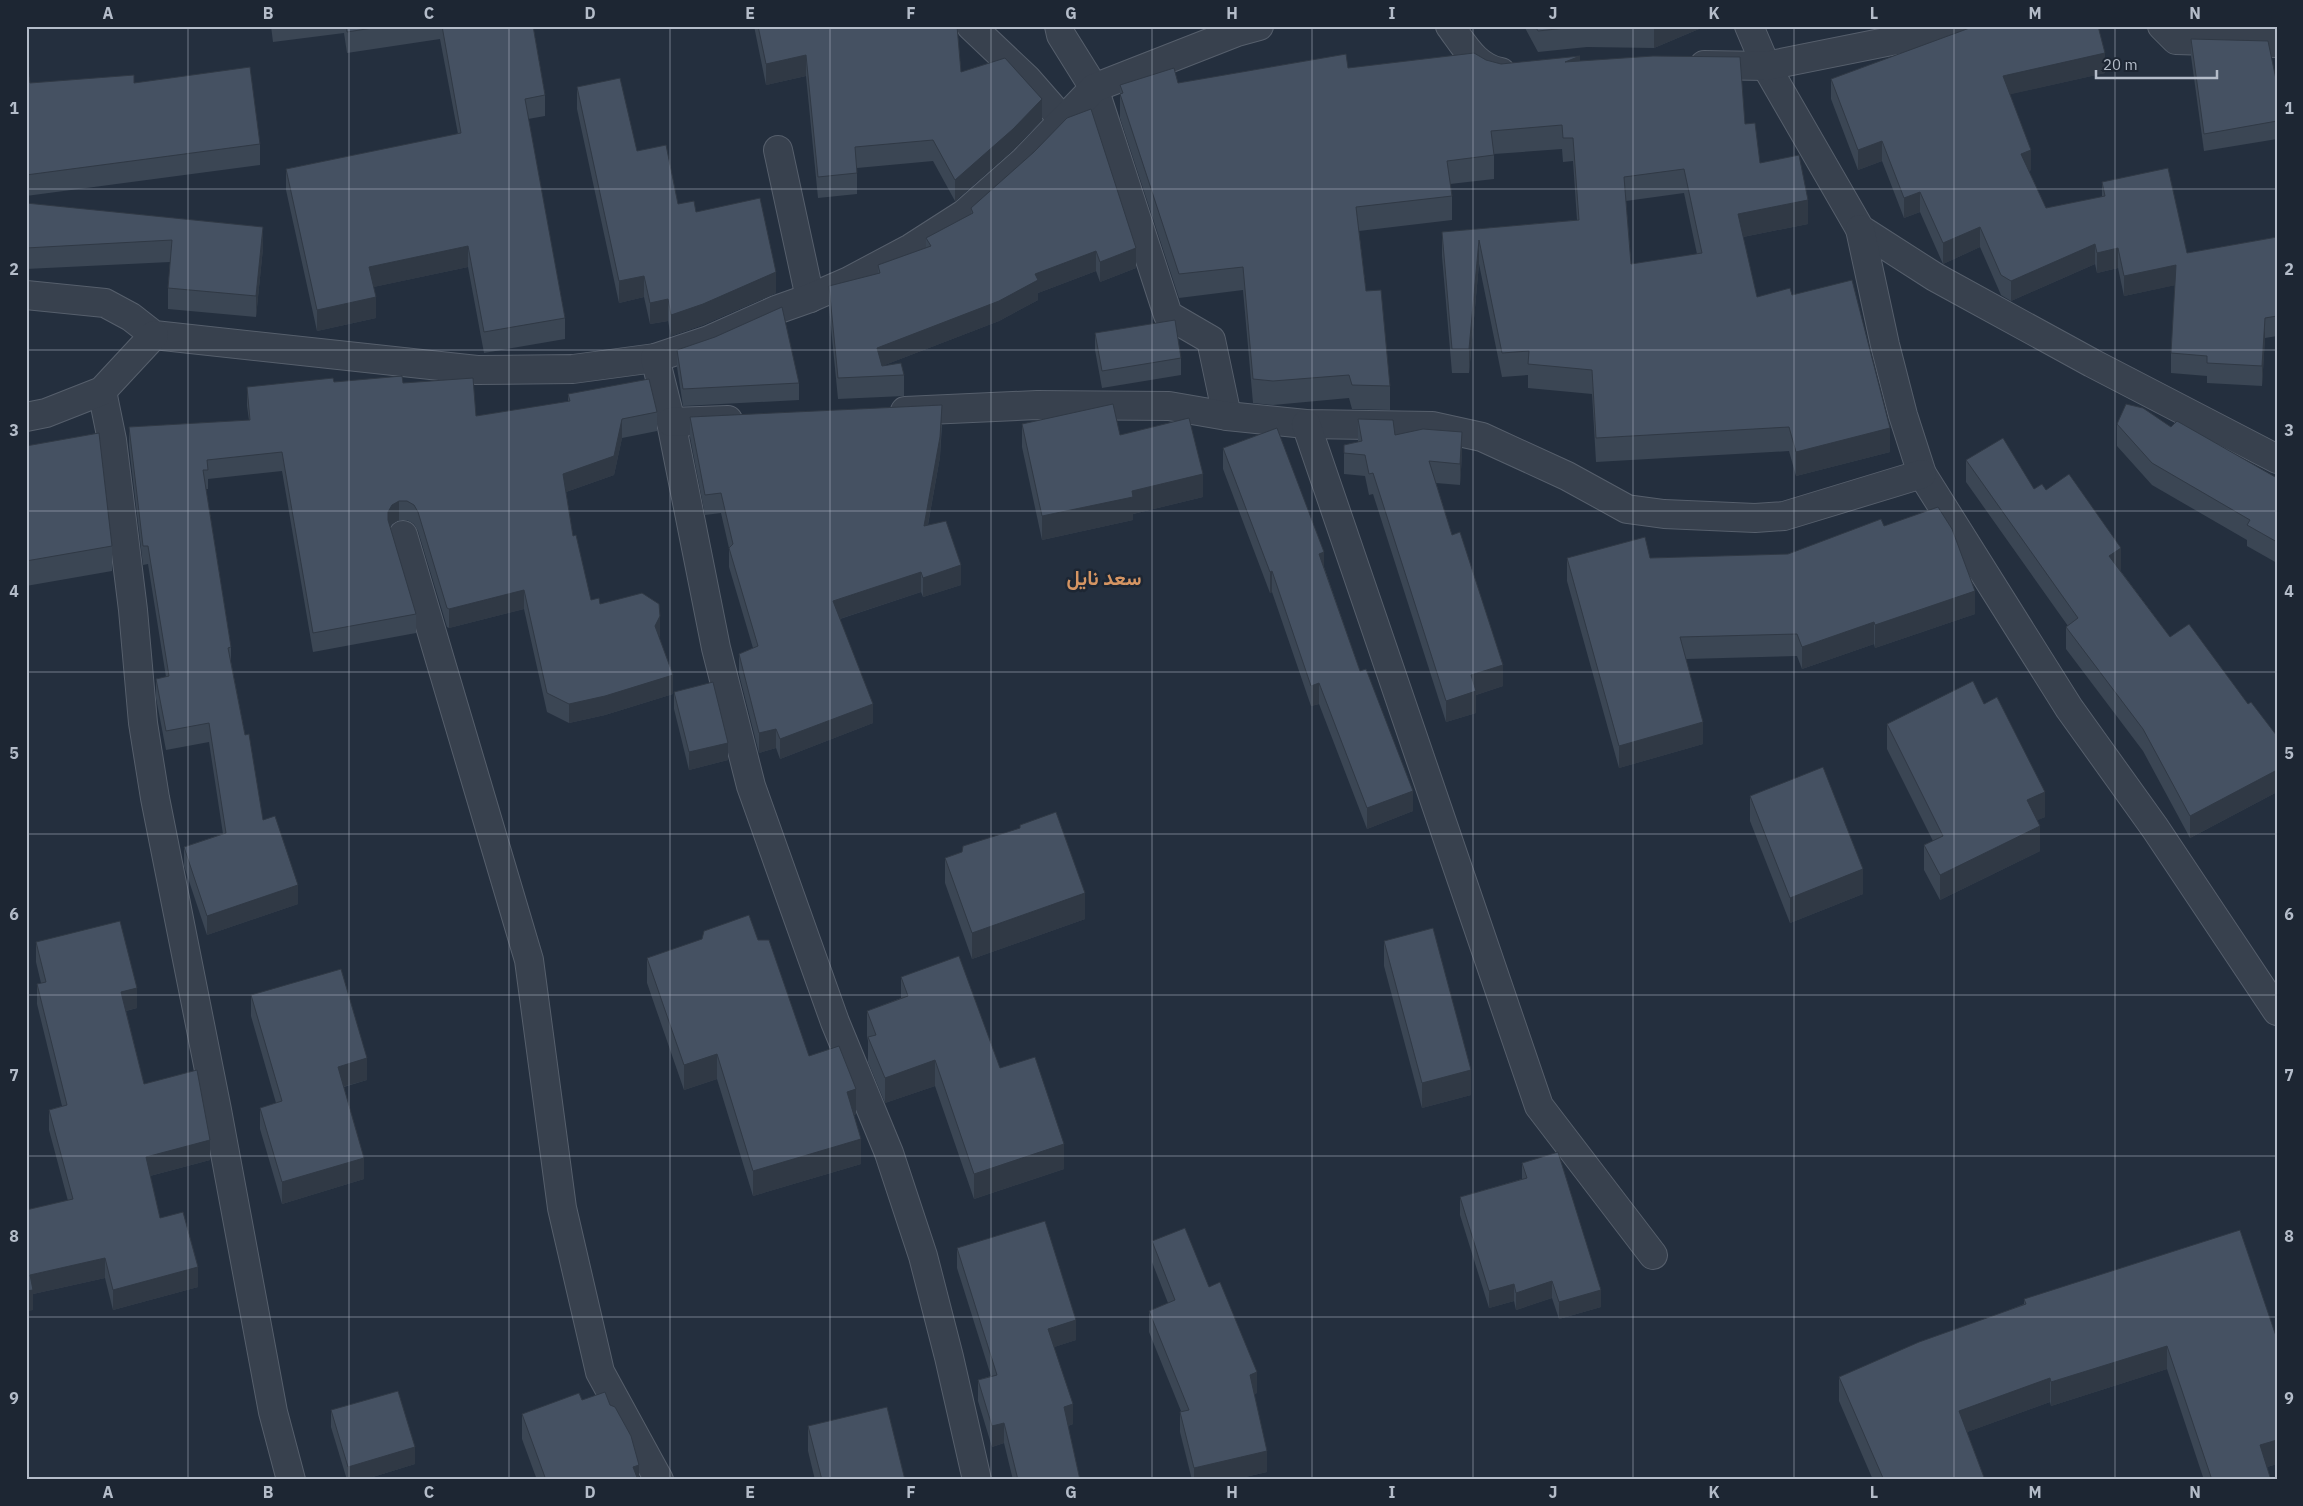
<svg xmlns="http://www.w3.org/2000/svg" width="2303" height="1506" font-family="'IBM Plex Sans',Vazirmatn,sans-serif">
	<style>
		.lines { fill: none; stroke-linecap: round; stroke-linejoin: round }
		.minor-casing { stroke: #565f6c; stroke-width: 30 }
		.minor { stroke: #38414e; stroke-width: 28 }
		.wall { fill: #3b4654; fill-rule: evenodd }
		.shaded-wall { fill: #303945 }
		.building { fill: #455162; stroke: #303945; fill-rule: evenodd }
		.grid { fill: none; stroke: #b4bcc9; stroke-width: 1; stroke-opacity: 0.55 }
		.labels { text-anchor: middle; stroke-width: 5; stroke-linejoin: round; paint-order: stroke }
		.district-label { font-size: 20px; font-weight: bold; fill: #d59563; stroke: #1d2633 }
		.neatline { fill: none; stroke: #b4bcc9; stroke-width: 2 }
		.grid-label { font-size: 16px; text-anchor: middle; font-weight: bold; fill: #b4bcc9 }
	</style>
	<rect width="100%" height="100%" fill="#242f3e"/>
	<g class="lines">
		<g class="minor-casing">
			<g id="minor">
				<path d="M971 26 1027 79 1062 119"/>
				<path d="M1059 26 1061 35 1094 88 1168 315 1211 340 1227 416"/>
				<path d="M1450 26C1464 45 1476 68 1501 72"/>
				<path d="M1749 26 1766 66 1860 229 1935 277 2092 363 2277 459"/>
				<path d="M2162 26 2176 40 2277 43"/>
				<path d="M1704 65 1766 66 1966 26"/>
				<path d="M778 150 810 298"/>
				<path d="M1860 229 1885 345 1903 415 1922 474 2069 708 2155 828 2277 1011"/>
				<path d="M26 295 105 303 131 317 154 335 477 370 573 369 655 358 709 340 776 310 810 298 849 281 911 248 964 214 1024 161 1094 88 1237 32 1259 26"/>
				<path d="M655 358 671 422 716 648 751 786 835 1022 889 1153 923 1256 949 1357 977 1480"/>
				<path d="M102 391 112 440 133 610 143 723 155 798 217 1110 273 1412 291 1480"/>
				<path d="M905 411 1037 405 1169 406 1227 416 1306 424 1432 426 1482 437 1567 476 1627 509 1664 514 1755 518 1784 516 1922 474"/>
				<path d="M26 417 46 413 102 391 154 335"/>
				<path d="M671 422 728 420"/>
				<path d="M1306 424 1539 1106 1653 1255"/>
				<path d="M403 535 529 960 562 1208 600 1372 659 1480"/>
			</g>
		</g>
		<use href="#minor" class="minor"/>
	</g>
	<g class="wall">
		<path d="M271 26H533L545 95V116L528 119 565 318V339L484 353 468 267 373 287 376 318 317 331 286 190V169L458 134 440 39 347 53 344 33 273 42Z"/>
		<path d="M754 26H957L961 72 1042 120 1013 150 955 201 933 161 857 168V194L818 198 806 76 766 85Z"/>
		<path d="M1524 26H1706L1654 48 1587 47 1538 52Z"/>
		<path d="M2191 39 2277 84V139L2204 151 2191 56Z"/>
		<path d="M26 57 30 83H134L260 144V165L26 196Z"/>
		<path d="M1486 60 1501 64 1580 61 1745 124 1760 163 1808 224 1743 237 1757 297 1792 295 1890 452 1796 476 1789 451 1596 462 1592 394 1528 388V375L1502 377 1479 264 1469 373H1452L1442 256V232L1577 220 1573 161 1563 162 1562 149 1494 154V179L1450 184 1452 196V220L1359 231 1366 291 1390 386V410L1352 409 1349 398 1273 405 1253 403 1243 290 1179 298 1120 118V85L1178 83 1348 68ZM1684 193 1697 254 1631 264 1626 201Z"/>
		<path d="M2105 73 2010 94 2031 170 2029 171 2046 208 2102 197V182L2187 253 2277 237V336L2265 338 2262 386 2207 383V376L2171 373V353L2175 285 2124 296 2118 268 2097 273 2095 264 2011 301 2001 295 1980 247 1943 264 1920 212 1904 218 1882 161 1858 170 1831 99V79Z"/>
		<path d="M577 87 637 151 678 204 696 212 776 293 703 325 671 336 668 321 650 324 644 297 619 303 577 109Z"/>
		<path d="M1034 152 1136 268 1100 282 1096 271 1038 293V300L999 321 882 366 904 375V396L838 399 829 307V286L878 274V265L926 248V238L971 214V208Z"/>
		<path d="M26 203 263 248 256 317 168 309V288L170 262 26 269Z"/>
		<path d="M1095 333 1181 358V375L1102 388 1095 350Z"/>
		<path d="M677 350 799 383V400L683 406 677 367Z"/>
		<path d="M334 382 403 383 476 416 568 402V394L657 412V431L622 438 614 475 566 492 573 536 591 600 660 635 659 637 673 694 605 715 569 723 547 712 524 609 449 628 447 627 418 531 414 524 407 520H399L392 524 390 527 416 614V633L313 652 282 471 208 479V489H206L231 647V662L245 735 263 820 298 904 207 935 184 866V847L223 834 209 742 166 750 156 698V679L166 677 148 564 143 565 129 446V427L249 420 247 406V387Z"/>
		<path d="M690 417 942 425 940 457 928 525 961 585 923 597 921 592 840 619 873 723 780 759 776 748 759 753 739 674V654L753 648 729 567V548L721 513 705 515 690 437Z"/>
		<path d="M1358 419 1395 435 1462 454 1460 485 1436 483 1452 535 1503 686 1476 695V713L1446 722 1373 494 1369 495 1365 476 1344 474V445L1358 442Z"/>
		<path d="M1022 424 1120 435 1203 497 1133 514V520L1042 540 1022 447Z"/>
		<path d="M2117 424 2171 427 2277 478V563L2247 546V540L2152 485 2117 446Z"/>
		<path d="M26 446 112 546V571L26 586Z"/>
		<path d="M1223 448 1324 567 1360 671 1413 811 1367 829 1319 704 1311 706 1272 592 1270 593 1223 469Z"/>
		<path d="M1966 460 2034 489 2046 490 2121 569 2120 570 2170 637 2277 736V792L2190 838 2143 751 2066 649V627L2068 626 1966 482Z"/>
		<path d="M1884 526 1975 614 1875 648 1874 644 1802 669 1797 656 1686 659 1703 744 1619 768 1567 581V558H1650L1788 554Z"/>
		<path d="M674 692 728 760 689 770 674 709Z"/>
		<path d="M1984 704 2045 817 2037 820 2040 851 1940 900 1924 870V845L1933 841 1887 749V724Z"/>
		<path d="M1750 796 1863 894 1790 923 1750 821Z"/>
		<path d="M945 858 1085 919 972 959 945 883Z"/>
		<path d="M758 940 809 1056 856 1114 854 1115 861 1164 753 1196 717 1079 684 1090 647 983V958Z"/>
		<path d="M1384 941 1471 1095 1422 1108 1384 966Z"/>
		<path d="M36 942 137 1008 126 1011 144 1084 210 1160 150 1176 160 1218 198 1287 113 1310 105 1278 33 1294V1310L26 1311V1210L68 1201 49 1130V1110L62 1106 37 1004V984L41 983 36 962Z"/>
		<path d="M901 977 1000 1068 1064 1169 974 1199 935 1086 885 1103 868 1062V1041L867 1036V1011L901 998Z"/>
		<path d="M251 995 367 1080 344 1087 364 1179 282 1204 260 1129V1108L276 1103 251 1016Z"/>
		<path d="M1522 1163 1601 1307 1559 1319 1552 1298 1516 1310 1514 1301 1489 1308 1460 1215V1197L1522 1179Z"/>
		<path d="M1152 1241 1209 1287 1257 1393 1254 1394 1267 1472 1232 1480H1192L1180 1432V1412L1181 1411 1149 1332V1311L1168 1303 1152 1262Z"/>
		<path d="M957 1248 1076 1340 1054 1347 1073 1424 1068 1426 1080 1480H1013L1004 1443 992 1447 978 1401V1380L991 1376 957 1268Z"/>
		<path d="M2024 1299 2277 1339V1464L2267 1467 2271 1480H2204L2167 1369 2051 1406 2050 1402 1967 1432 1985 1480H1873L1839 1401V1377L2024 1304Z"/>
		<path d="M582 1400 639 1480H537L522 1439V1414Z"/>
		<path d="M331 1410 415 1464 363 1480H347L331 1427Z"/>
		<path d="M808 1426 905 1480H815L808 1451Z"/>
	</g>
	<g class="shaded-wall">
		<path d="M1656 26H1706L1654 48V27Z"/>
		<path d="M2105 53V73L2003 96V76Z"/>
		<path d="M806 55V76L766 85V64Z"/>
		<path d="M1580 56V79L1565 62Z"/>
		<path d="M1042 99V120L1013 150 955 201V180Z"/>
		<path d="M1882 141V161L1858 170V150Z"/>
		<path d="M2031 150V170L2021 174V154Z"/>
		<path d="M1920 192V212L1904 218V198Z"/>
		<path d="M1808 200V224L1738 238V214Z"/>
		<path d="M263 227V248L256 317V296Z"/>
		<path d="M1980 227V247L1943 264V243Z"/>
		<path d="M1479 240V264L1469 373V349Z"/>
		<path d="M2095 244V264L2011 301V281Z"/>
		<path d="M468 246V267L369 288V267Z"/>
		<path d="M1136 248V268L1100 282V262Z"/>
		<path d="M2118 248V268L2097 273V253Z"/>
		<path d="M1096 251V271L1038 293V300L999 321 877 368V348L1035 274Z"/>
		<path d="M2176 265V285L2124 296V276Z"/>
		<path d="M776 272V293L703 325 671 336V315Z"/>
		<path d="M644 276V297L619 303V281Z"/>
		<path d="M376 297V318L317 331V310Z"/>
		<path d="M668 299V321L650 324V303Z"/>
		<path d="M2265 318V338L2262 386V366Z"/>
		<path d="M942 405 940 457 924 546V526Z"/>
		<path d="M622 419V438L614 475 563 493V474Z"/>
		<path d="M1890 428V452L1796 476V452Z"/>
		<path d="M1462 432V454L1460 485V464Z"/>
		<path d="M1203 474V497L1133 514V520L1042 540V516L1132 491Z"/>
		<path d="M399 501V520L392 524 388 531V512L392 505Z"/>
		<path d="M2121 548V569L2109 577V556Z"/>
		<path d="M1324 552V572L1319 554Z"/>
		<path d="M961 565V585L923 597V578Z"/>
		<path d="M1272 571V592L1270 593V572Z"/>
		<path d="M921 572V592L833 621V601Z"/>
		<path d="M524 590V609L449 628V609Z"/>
		<path d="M1975 591V614L1875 648V625Z"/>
		<path d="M660 616V635L655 645V626Z"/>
		<path d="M1874 622V644L1802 669V647Z"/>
		<path d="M1503 665V686L1476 695V713L1446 722V701L1471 675Z"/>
		<path d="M673 675V694L605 715 569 723V704Z"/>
		<path d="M1319 683V704L1311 706V686Z"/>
		<path d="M873 704V723L780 759V739Z"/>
		<path d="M1703 722V744L1619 768V746Z"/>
		<path d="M776 729V748L759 753V733Z"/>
		<path d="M728 743V760L689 770V752Z"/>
		<path d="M2277 770V792L2190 838V816Z"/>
		<path d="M1413 791V811L1367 829V808Z"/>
		<path d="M2045 792V817L2027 825V800Z"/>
		<path d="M2040 826V851L1940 900V875Z"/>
		<path d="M1863 869V894L1790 923V898Z"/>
		<path d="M298 885V904L207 935V916Z"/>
		<path d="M1085 893V919L972 959V933Z"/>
		<path d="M137 988V1008L121 1012V992Z"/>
		<path d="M717 1054V1079L684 1090V1065Z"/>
		<path d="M367 1058V1080L338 1088V1067Z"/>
		<path d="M935 1060V1086L885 1103V1078Z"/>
		<path d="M1471 1070V1095L1422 1108V1083Z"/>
		<path d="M856 1089V1114L847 1117V1092Z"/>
		<path d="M861 1139V1164L753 1196V1171Z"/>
		<path d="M210 1140V1160L146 1177V1157Z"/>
		<path d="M1064 1144V1169L974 1199V1174Z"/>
		<path d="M364 1158V1179L282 1204V1182Z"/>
		<path d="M105 1258V1278L33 1294V1310L26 1311V1291L30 1275Z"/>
		<path d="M198 1267V1287L113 1310V1290Z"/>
		<path d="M1552 1281V1298L1516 1310V1293Z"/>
		<path d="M1514 1284V1301L1489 1308V1291Z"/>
		<path d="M1601 1290V1307L1559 1319V1302Z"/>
		<path d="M1076 1320V1340L1048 1349V1329Z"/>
		<path d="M2167 1346V1369L2051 1406V1382Z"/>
		<path d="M1257 1372V1393L1250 1396V1375Z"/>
		<path d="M2050 1378V1402L1959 1435V1411Z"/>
		<path d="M1073 1404V1424L1064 1427V1407Z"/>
		<path d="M1004 1423V1443L992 1447V1426Z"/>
		<path d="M2277 1440V1464L2260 1469V1445Z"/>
		<path d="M415 1447V1464L363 1480H348V1467Z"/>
		<path d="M1267 1451V1472L1232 1480H1194V1468Z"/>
		<path d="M639 1465V1480H633V1467Z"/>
	</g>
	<g class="building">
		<path d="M346 26H385L347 32Z"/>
		<path d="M442 26H533L545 95 525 99 565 318 484 332 468 246 369 267 376 297 317 310 286 169 461 133Z"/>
		<path d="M758 26H957L961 72 1005 58 1042 99 1013 129 955 180 933 140 855 147 857 173 818 177 806 55 766 64Z"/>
		<path d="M1535 26H1584L1538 31Z"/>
		<path d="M1604 26H1656L1654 27Z"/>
		<path d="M1975 26H2098L2105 53 2003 76 2031 150 2021 154 2046 208 2105 196 2102 182 2168 168 2187 253 2277 237V316L2265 318 2262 366 2207 363V356L2171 353 2176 265 2124 276 2118 248 2097 253 2095 244 2011 281 2001 275 1980 227 1943 243 1920 192 1904 198 1882 141 1858 150 1831 79Z"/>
		<path d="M2191 39 2268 41 2277 84V121L2204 134Z"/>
		<path d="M1474 53 1486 60 1501 64 1580 56 1565 62 1653 56 1740 57 1745 124 1755 123 1760 163 1799 155 1808 200 1738 214 1757 297 1790 288 1792 295 1852 280 1890 428 1796 452 1789 427 1596 438 1592 370 1528 364 1529 351 1502 353 1479 240 1469 349H1452L1442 232 1579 220 1573 138H1563L1562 125 1491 131 1494 155 1447 161 1452 196 1356 207 1366 291 1381 290 1390 386 1352 385 1349 375 1273 381 1253 379 1243 267 1179 274 1120 94 1123 93 1120 85 1174 68 1178 83 1346 54 1348 68ZM1684 169 1702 253 1631 264 1624 177Z"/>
		<path d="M26 57 30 83 134 75V83L250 67 260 144 26 175Z"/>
		<path d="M620 78 637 151 666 145 678 204 694 201 696 212 760 198 776 272 703 304 671 315 668 299 650 303 644 276 619 281 577 87Z"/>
		<path d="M1091 109 1136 248 1100 262 1096 251 1035 274 1038 280 999 301 877 348 882 366 901 363 904 375 838 378 829 286 880 273 878 265 931 246 926 238 973 213 971 208 1034 152 1067 118Z"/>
		<path d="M26 203 263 227 256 296 168 288 172 240 26 248Z"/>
		<path d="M782 307 799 383 683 389 677 350 715 337Z"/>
		<path d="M1175 320 1181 358 1102 371 1095 333Z"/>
		<path d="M402 376 403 383 473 378 476 416 570 401 568 394 649 379 657 412 622 419 614 456 563 474 573 536 576 535 591 600 599 598 600 604 642 593 659 604 660 616 655 626 673 675 605 696 569 704 547 693 524 590 449 609 447 608 418 512 414 505 407 501H399L392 505 388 512V520L416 614 313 633 282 452 207 460 208 470H203L231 647 228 648 245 735 249 734 263 820 275 816 298 885 207 916 184 847 226 833 209 723 166 731 156 679 169 676 148 546H143L129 427 250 420 247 387 333 378 334 382Z"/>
		<path d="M1113 404 1120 435 1189 418 1203 474 1132 491 1133 497 1042 516 1022 424Z"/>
		<path d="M2126 404 2143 408 2171 427 2177 421 2277 478V542L2247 525 2250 520 2152 463 2117 424Z"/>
		<path d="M942 405 940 437 924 526 946 521 961 565 923 578 921 572 833 601 873 704 780 739 776 729 759 733 739 654 758 646 729 548 733 544 721 493 705 495 690 417Z"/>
		<path d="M1358 419 1393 420 1395 435 1423 429 1462 432 1460 464 1429 461 1452 535 1460 532 1503 665 1471 675 1476 691 1446 701 1373 473 1369 474 1365 455 1344 453V445L1362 441Z"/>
		<path d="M1277 428 1324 552 1319 554 1360 671 1366 669 1413 791 1367 808 1319 683 1311 686 1272 571 1270 572 1223 448Z"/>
		<path d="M99 433 112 546 26 561V446Z"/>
		<path d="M2003 438 2034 489 2042 484 2046 490 2069 474 2121 548 2109 556 2170 637 2189 624 2248 704 2251 702 2277 736V770L2190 816 2143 729 2066 627 2078 618 1966 460Z"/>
		<path d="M1938 507 1952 529 1975 591 1875 625 1874 622 1802 647 1797 634 1680 637 1703 722 1619 746 1567 558 1645 537 1650 558 1788 554 1881 519 1884 526Z"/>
		<path d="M1973 681 1984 704 1997 697 2045 792 2027 800 2040 826 1940 875 1924 845 1943 836 1887 724Z"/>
		<path d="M713 682 728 743 689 752 674 692Z"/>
		<path d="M1823 767 1863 869 1790 898 1750 796Z"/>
		<path d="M1056 812 1085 893 972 933 945 858 962 852 963 846 1020 828V825Z"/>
		<path d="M749 915 758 940H769L809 1056 839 1046 856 1089 847 1092 861 1139 753 1171 717 1054 684 1065 647 958 702 939 704 931Z"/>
		<path d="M120 921 137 988 121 992 144 1084 197 1070 210 1140 146 1157 160 1218 183 1212 198 1267 113 1290 105 1258 30 1275 33 1290 26 1291V1210L73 1199 49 1110 67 1105 37 984 46 982 36 942Z"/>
		<path d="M1433 928 1471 1070 1422 1083 1384 941Z"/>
		<path d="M959 956 1000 1068 1035 1057 1064 1144 974 1174 935 1060 885 1078 868 1037 876 1035 867 1011 908 996 901 977Z"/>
		<path d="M341 969 367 1058 338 1067 364 1158 282 1182 260 1108 282 1101 251 995Z"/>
		<path d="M1558 1152 1601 1290 1559 1302 1552 1281 1516 1293 1514 1284 1489 1291 1460 1197 1527 1178 1522 1163Z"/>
		<path d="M1045 1221 1076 1320 1048 1329 1073 1404 1064 1407 1080 1480H1018L1004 1423 992 1426 978 1380 997 1375 957 1248Z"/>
		<path d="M1185 1228 1209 1287 1220 1282 1257 1372 1250 1375 1267 1451 1194 1468 1180 1412 1189 1410 1149 1311 1175 1300 1152 1241Z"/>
		<path d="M2240 1230 2277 1339V1440L2260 1445 2271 1480H2212L2167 1346 2051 1382 2050 1378 1959 1411 1985 1480H1878L1883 1478 1839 1377 1919 1342 2026 1304 2024 1299Z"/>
		<path d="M398 1391 415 1447 348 1467 331 1410Z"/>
		<path d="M605 1392 610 1405 615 1407 631 1436 639 1465 633 1467 638 1480H546L522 1414 579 1393 582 1400Z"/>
		<path d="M887 1407 905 1480H822L808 1426Z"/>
	</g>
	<path class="grid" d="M188 26V1480M349 26V1480M509 26V1480M670 26V1480M830 26V1480M991 26V1480M1152 26V1480M1312 26V1480M1473 26V1480M1633 26V1480M1794 26V1480M1954 26V1480M2115 26V1480M26 189H2277M26 350H2277M26 511H2277M26 672H2277M26 834H2277M26 995H2277M26 1156H2277M26 1317H2277"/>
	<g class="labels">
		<g class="district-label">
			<text x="1104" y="585">سعد نايل</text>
		</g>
	</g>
	<rect width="2303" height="1506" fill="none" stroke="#1d2633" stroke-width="55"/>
	<path d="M2096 70v8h121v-8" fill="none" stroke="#b4bcc9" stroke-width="2.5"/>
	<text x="2103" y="70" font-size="15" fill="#b4bcc9" stroke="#1d2633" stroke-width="4" paint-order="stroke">20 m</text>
	<rect x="28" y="28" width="2248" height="1450" class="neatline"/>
	<g class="grid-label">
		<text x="108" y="19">A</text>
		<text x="268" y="19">B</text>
		<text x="429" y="19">C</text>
		<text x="590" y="19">D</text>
		<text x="750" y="19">E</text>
		<text x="911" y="19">F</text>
		<text x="1071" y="19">G</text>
		<text x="1232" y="19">H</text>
		<text x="1392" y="19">I</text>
		<text x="1553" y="19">J</text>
		<text x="1714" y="19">K</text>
		<text x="1874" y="19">L</text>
		<text x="2035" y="19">M</text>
		<text x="2195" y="19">N</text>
		<text x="14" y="114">1</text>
		<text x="2289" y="114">1</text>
		<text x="14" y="275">2</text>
		<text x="2289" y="275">2</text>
		<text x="14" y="436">3</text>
		<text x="2289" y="436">3</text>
		<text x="14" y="597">4</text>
		<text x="2289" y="597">4</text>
		<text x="14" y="759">5</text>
		<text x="2289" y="759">5</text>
		<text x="14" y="920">6</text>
		<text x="2289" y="920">6</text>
		<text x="14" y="1081">7</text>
		<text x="2289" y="1081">7</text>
		<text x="14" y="1242">8</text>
		<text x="2289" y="1242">8</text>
		<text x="14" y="1404">9</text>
		<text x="2289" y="1404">9</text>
		<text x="108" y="1498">A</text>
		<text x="268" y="1498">B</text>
		<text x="429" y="1498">C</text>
		<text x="590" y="1498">D</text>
		<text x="750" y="1498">E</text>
		<text x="911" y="1498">F</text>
		<text x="1071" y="1498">G</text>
		<text x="1232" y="1498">H</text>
		<text x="1392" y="1498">I</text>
		<text x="1553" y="1498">J</text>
		<text x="1714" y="1498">K</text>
		<text x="1874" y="1498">L</text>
		<text x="2035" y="1498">M</text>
		<text x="2195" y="1498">N</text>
	</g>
</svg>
